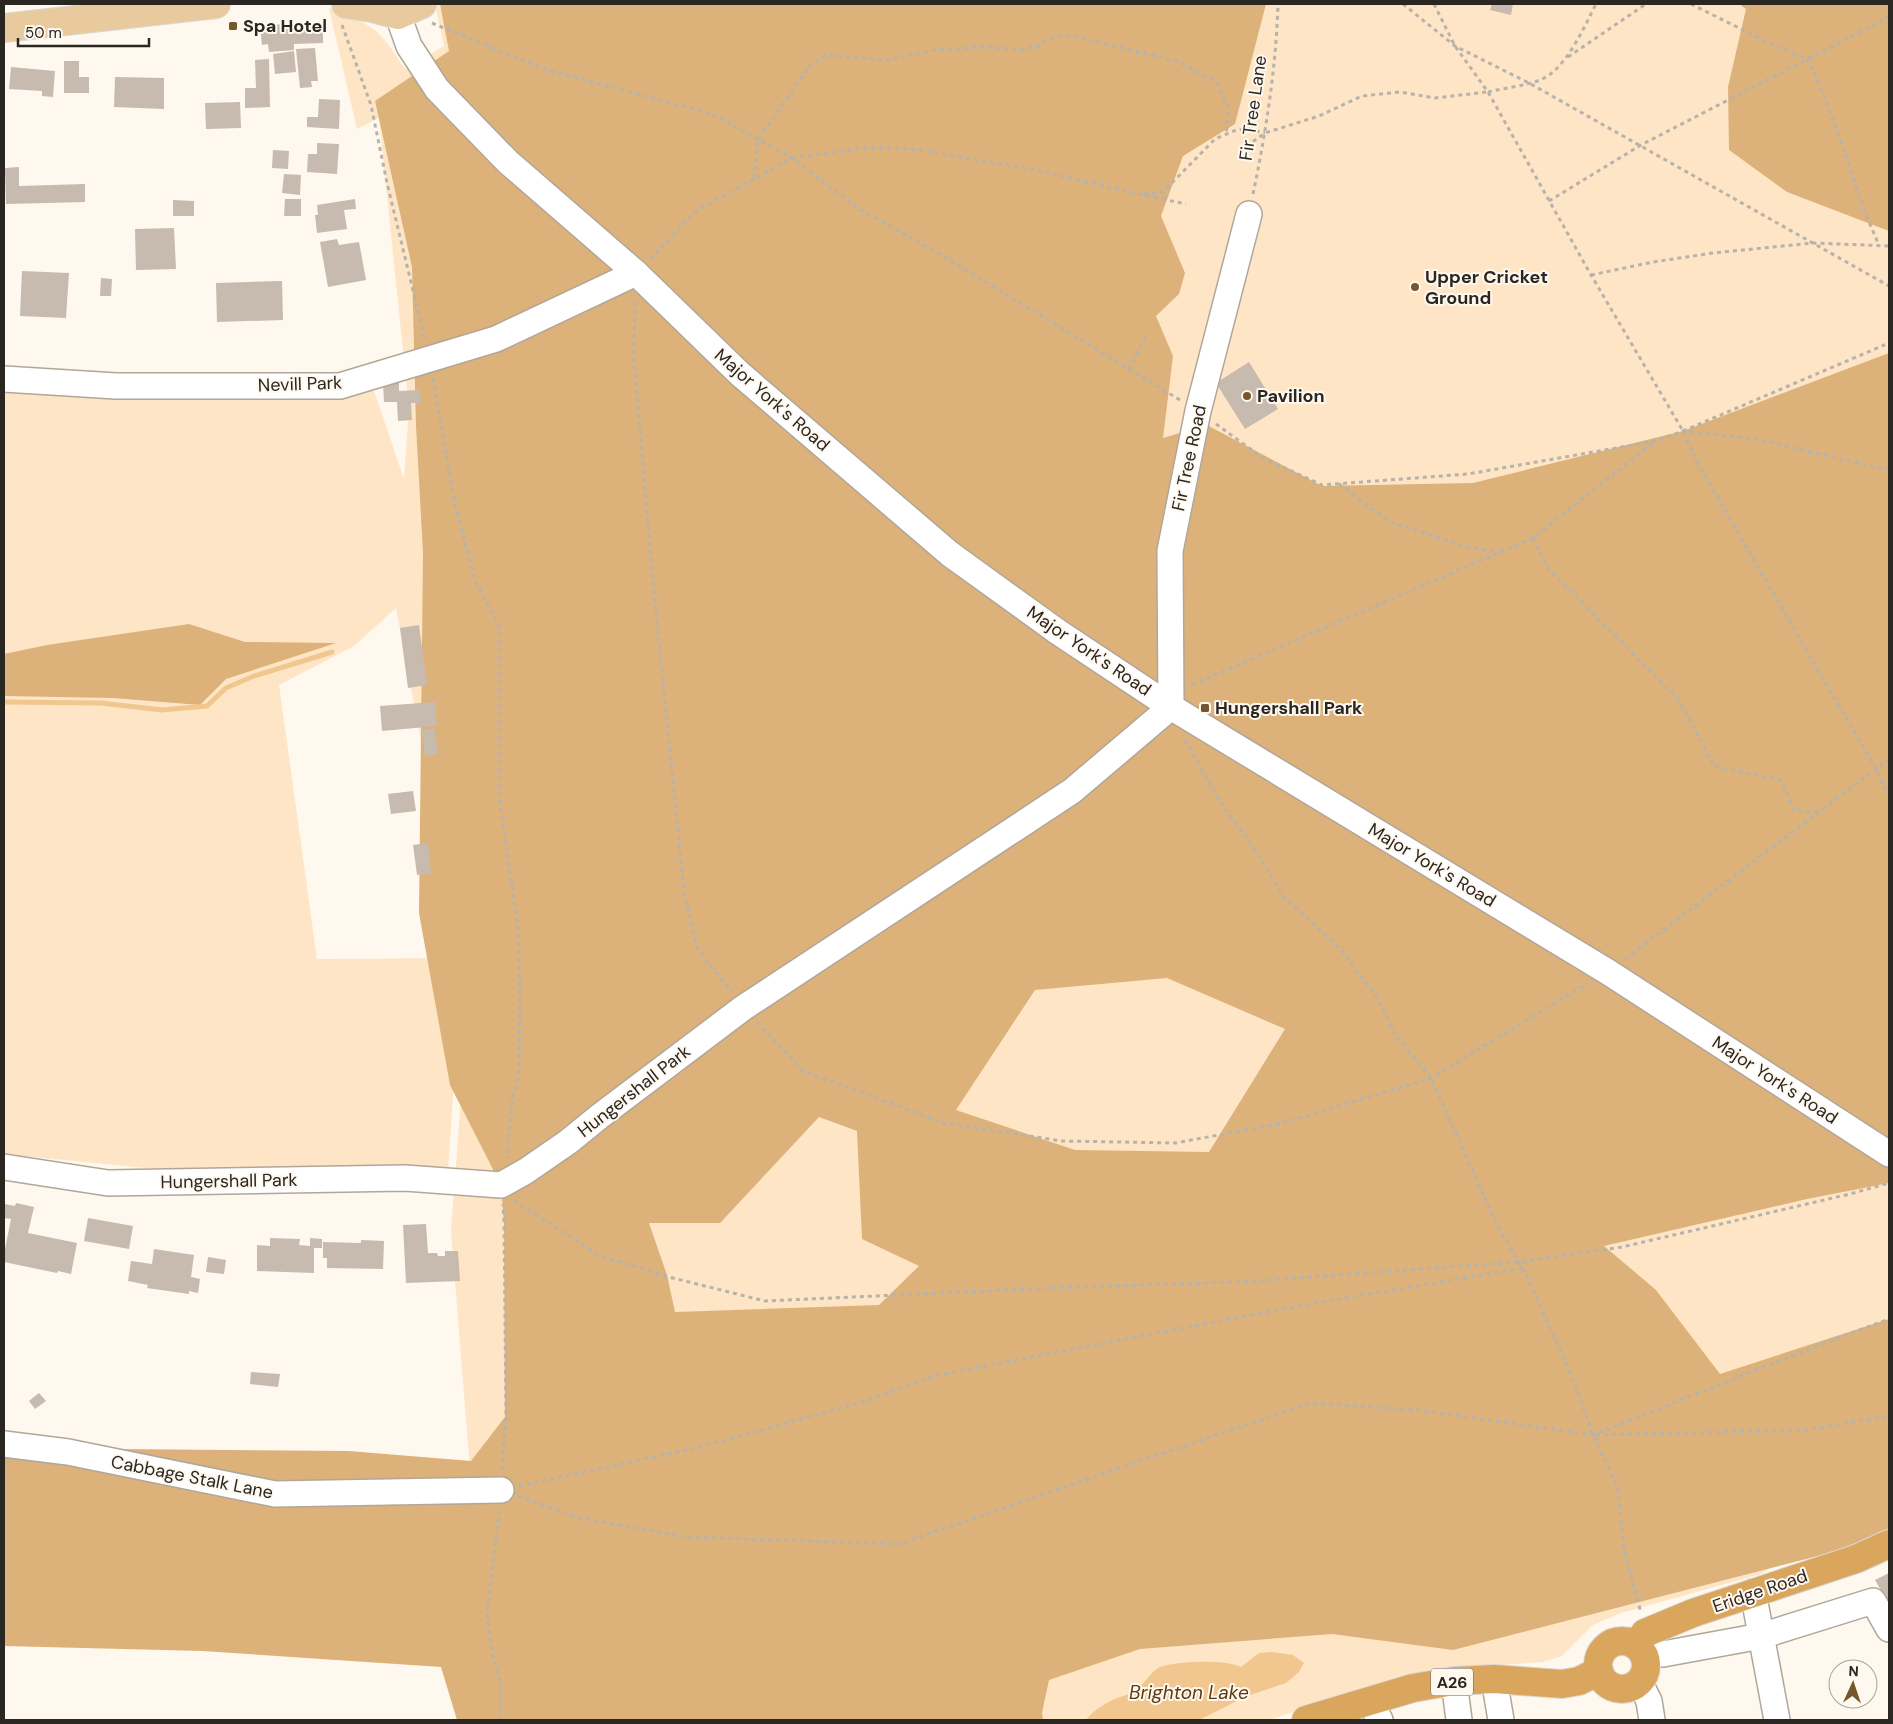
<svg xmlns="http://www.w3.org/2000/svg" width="1893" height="1724" font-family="'DM Sans',sans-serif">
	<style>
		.green { fill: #fee5c5; fill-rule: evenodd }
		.forest { fill: #dcb27a; fill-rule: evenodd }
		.water { fill: #f2c68f }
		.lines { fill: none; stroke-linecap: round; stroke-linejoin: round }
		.stream { stroke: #f2c68f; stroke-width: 5 }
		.building { fill: #c6bbae }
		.minor-casing { stroke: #b1a699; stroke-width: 28 }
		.major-casing { stroke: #d9d8d7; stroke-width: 30 }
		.highway-casing { stroke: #d9d8d7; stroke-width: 30 }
		.path { stroke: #b7b2aa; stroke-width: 3; stroke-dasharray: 4 4; stroke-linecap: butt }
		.minor { stroke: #fff; stroke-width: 25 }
		.major { stroke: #e9ca9e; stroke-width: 28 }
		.highway { stroke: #daa65e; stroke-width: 28 }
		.poi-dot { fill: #76562c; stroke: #fef8ef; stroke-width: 2 }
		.labels { text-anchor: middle; stroke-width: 4; stroke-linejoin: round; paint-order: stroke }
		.shield { fill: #fef8ef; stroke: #6a655f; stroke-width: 1 }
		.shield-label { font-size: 16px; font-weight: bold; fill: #2a2621 }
		.poi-label { font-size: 18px; font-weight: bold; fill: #2a2621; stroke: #fef8ef; text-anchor: start }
		.street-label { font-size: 18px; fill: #2a2621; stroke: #fef8ef }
		.water-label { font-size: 19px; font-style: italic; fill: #583b10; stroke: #fef8ef }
	</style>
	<rect width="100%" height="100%" fill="#fef8ef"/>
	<path class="green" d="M435 4H1889V1489L1761 1574 1621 1613 1593 1625 1562 1656 1543 1662 1472 1667 1385 1684 1268 1720H471L472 1495 451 1230 469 996 462 961 448 1170 205 1174 4 1154V392L213 397 374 391 404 479 409 408 379 118 357 129 329 8C346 15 366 21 379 34 389 44 397 57 405 69L444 46ZM396 608 462 958 317 959 279 685 354 646Z"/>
	<g class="forest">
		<path d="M440 4H1266L1235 124 1183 156 1161 216 1185 273 1179 294 1156 316 1173 356 1163 438 1207 425 1322 486 1473 483 1683 431 1889 353V1183L1807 1199 1604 1246 1656 1290 1720 1374 1889 1319V1530L1861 1545 1453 1650 1332 1634 1140 1649 1049 1680 1042 1713 1043 1720H457L441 1667 202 1651 4 1646V1448L349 1451 471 1461 505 1417 504 1223 501 1185 450 1085 419 913 423 553 416 426 412 267 375 101 449 51ZM1167 978 1285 1029 1209 1152 1075 1150 956 1110 1035 990ZM819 1117 857 1131 862 1239 919 1266 879 1305 675 1312 667 1275 649 1223H720Z"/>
		<path d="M1739 4H1889V231L1787 192 1729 150 1728 87 1746 9Z"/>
		<path d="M189 624 245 642 336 643 226 679 200 705 113 698 4 696V654L47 645Z"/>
	</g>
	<path class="water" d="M1272 1652 1293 1655 1304 1663 1299 1672 1286 1683 1247 1696 1199 1720H1086C1093 1710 1106 1703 1117 1698 1123 1696 1130 1694 1135 1691 1144 1685 1151 1671 1160 1667 1177 1661 1226 1659 1241 1667L1259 1653Z"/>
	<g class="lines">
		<path class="stream" d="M4 702 101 703 162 710 207 706 226 688 254 676 332 652"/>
	</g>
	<g class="building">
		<path d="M1492 4H1513L1511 15 1490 10Z"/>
		<path d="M285 24V26L323 25V43L294 44V50L269 52 268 44 262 45 260 26Z"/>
		<path d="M315 48 318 81H311L312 87 300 88 296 49Z"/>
		<path d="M294 51 296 72 275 74 273 54Z"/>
		<path d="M269 59 270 107 245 108V88H256L255 60Z"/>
		<path d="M64 61H79V77H89V93H64Z"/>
		<path d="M11 67 55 71 53 97 42 96V91L9 89Z"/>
		<path d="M115 77 164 78V109L114 107Z"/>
		<path d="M319 99 340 100 339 129 307 127V117H318Z"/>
		<path d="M240 102 241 128 206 129 205 103Z"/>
		<path d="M317 143 339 144 337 174 307 172 308 154H317Z"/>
		<path d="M273 150 289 151 288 169 272 168Z"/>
		<path d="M19 167V186L85 184V202L6 204 5 168Z"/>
		<path d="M284 174 301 175 300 195 282 193Z"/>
		<path d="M285 199H301V216H284Z"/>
		<path d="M355 199 356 209 344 210 347 229 317 233 315 215H318L317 205Z"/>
		<path d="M173 200 194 201V216H173Z"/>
		<path d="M174 228 176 269 136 270 135 229Z"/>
		<path d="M337 239 339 245 359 242 366 280 328 287 320 242Z"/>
		<path d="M22 271 69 273 66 318 20 316Z"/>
		<path d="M101 278 112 279 111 296H100Z"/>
		<path d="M282 281 283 320 217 322 216 283Z"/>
		<path d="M1249 362 1278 409 1245 429 1216 383Z"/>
		<path d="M399 383V391L420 390 421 403H411L412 420 398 421 397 402H384L383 384Z"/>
		<path d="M419 625 427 685 408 688 400 628Z"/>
		<path d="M435 702 437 726 382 731 380 706Z"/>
		<path d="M435 729 438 754 425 756 422 730Z"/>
		<path d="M413 791 416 811 391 814 388 794Z"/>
		<path d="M428 843 431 873 417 875 413 845Z"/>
		<path d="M16 1203 34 1207 28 1233 77 1243 71 1274 58 1271 57 1273 4 1262V1254L11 1219 4 1218V1211L5 1204 15 1206Z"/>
		<path d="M88 1218 133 1226 129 1249 84 1241Z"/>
		<path d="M426 1224 428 1253H437L438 1256H445V1251H458L460 1281 406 1283 403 1225Z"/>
		<path d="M270 1238 300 1239 299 1245 310 1246V1238L322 1239V1248H314V1273L257 1271V1245L270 1246Z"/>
		<path d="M361 1240 384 1241 383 1269 327 1268V1258H323V1242L361 1243Z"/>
		<path d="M154 1249 194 1255 191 1277 200 1279 198 1293 189 1291V1294L147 1288 148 1285 128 1281 131 1261 152 1264Z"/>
		<path d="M208 1257 226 1260 224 1274 206 1272Z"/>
		<path d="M251 1372 280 1374 278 1387 250 1384Z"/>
		<path d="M39 1393 46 1401 35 1409 29 1401Z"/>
		<path d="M1889 1573V1605L1875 1580Z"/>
	</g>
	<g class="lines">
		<g class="minor-casing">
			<g id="minor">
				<path d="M398 15 409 46 437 89 508 162 636 273 740 374 950 554 1058 632 1171 707 1608 972 1889 1154"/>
				<path d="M4 379 116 386H340L496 339 636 273"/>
				<path d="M4 1167 108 1183 405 1178 501 1185 526 1171 568 1142 600 1116 743 1008 1072 791 1171 707 1170 551 1198 411 1249 214"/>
				<path d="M4 1444 68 1452 275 1494 501 1490"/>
				<path d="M1753 1592 1777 1720"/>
				<path d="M1663 1654 1761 1636 1873 1601 1889 1629"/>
				<path d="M1494 1679 1501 1720"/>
				<path d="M1454 1681 1459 1720"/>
				<path d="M1639 1681 1649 1701 1652 1720"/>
				<path d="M1370 1701 1380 1720"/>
			</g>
		</g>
		<g class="major-casing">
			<g id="major">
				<path d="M346 4 372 8 398 15 422 4"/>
				<path d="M4 28 216 4"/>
			</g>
		</g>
		<g class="highway-casing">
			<g id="highway">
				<circle cx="1622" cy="1665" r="24"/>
				<path d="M1636 1645 1645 1633 1693 1613 1856 1559 1889 1544"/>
				<path d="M1306 1720 1413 1688 1454 1681 1494 1679 1562 1684 1579 1681 1599 1671"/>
			</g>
		</g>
		<g class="path">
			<path d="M1403 4 1455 46 1529 83 1889 286"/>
			<path d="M1434 4 1455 46 1488 92 1591 275 1683 431 1699 466 1876 769 1889 796"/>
			<path d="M1691 4 1773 45 1807 59C1838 119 1851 184 1879 245"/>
			<path d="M432 23 544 69 712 114 792 158 859 209 933 250 1180 400"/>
			<path d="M342 25 371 105 387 183 425 340"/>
			<path d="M1568 57 1646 4"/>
			<path d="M1488 92C1505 88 1524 86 1540 80 1566 70 1584 27 1596 4"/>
			<path d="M1240 151 1265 133 1319 116 1362 96 1400 92 1435 98 1487 92"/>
			<path d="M754 178 758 139 812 63 826 55 887 60 936 50 983 47 1022 49 1036 47 1053 37 1073 36 1177 61 1217 82 1229 109 1226 135"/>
			<path d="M1144 194 1163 192 1215 139 1236 130 1246 129 1265 133"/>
			<path d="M1253 194C1266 132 1276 68 1278 4"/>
			<path d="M1549 201 1641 145 1889 17"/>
			<path d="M650 259 699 209 792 158 865 148 879 147 920 150 965 158 1032 169 1143 195 1186 204"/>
			<path d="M1591 275 1653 262 1713 253 1813 243 1889 246"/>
			<path d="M635 302 634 359 652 571 684 892 697 948 732 992"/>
			<path d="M1129 369 1147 334"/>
			<path d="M433 378 454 500 476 583 499 625V796L518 928 520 994 519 1076 512 1102 507 1158"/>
			<path d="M1216 424 1263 458 1322 485 1468 474 1656 441 1683 431 1756 439 1889 470"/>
			<path d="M1683 431 1889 343"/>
			<path d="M1339 484 1390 522 1467 547 1499 552"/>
			<path d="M1533 538 1547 567 1679 700 1714 766 1781 780 1794 810 1818 813"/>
			<path d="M1192 685 1533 538 1654 442"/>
			<path d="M1185 740 1221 803 1256 851 1283 896 1341 950 1378 999 1397 1037 1431 1078 1498 1227 1519 1262 1532 1287 1576 1386 1593 1435 1618 1488 1624 1549 1641 1613"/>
			<path d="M1625 959 1889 759"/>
			<path d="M757 1022 803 1071 944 1123 1062 1141 1176 1143 1282 1123 1431 1078 1588 983"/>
			<path d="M514 1201 601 1256 665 1276 765 1301 1073 1287 1240 1282 1519 1262 1622 1247 1850 1194 1889 1183"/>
			<path d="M1596 1435 1805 1430 1889 1416"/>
			<path d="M502 1470 506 1417 504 1223 503 1204"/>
			<path d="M519 1486 700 1447 866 1401 938 1375 1309 1304 1523 1268"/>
			<path d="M518 1496 580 1518 686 1537 899 1544 1309 1403 1418 1410 1593 1435 1827 1342 1889 1319"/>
			<path d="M499 1511 487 1616 492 1651 501 1685V1720"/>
		</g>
		<use href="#minor" class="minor"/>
		<use href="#major" class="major"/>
		<use href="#highway" class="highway"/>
	</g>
	<g class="poi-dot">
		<rect x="228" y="21" width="10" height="10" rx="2.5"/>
		<circle cx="1415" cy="287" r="5"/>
		<circle cx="1247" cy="396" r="5"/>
		<rect x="1200" y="703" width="10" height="10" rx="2.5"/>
	</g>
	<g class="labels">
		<rect class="shield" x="1431" y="1668.5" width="42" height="27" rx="4"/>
		<g class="shield-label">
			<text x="1452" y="1688">A26</text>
		</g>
		<g class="poi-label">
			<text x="243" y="32">Spa Hotel</text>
			<text x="1425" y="283">Upper Cricket<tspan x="1425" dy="21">Ground</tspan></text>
			<text x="1257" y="402">Pavilion</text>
			<text x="1215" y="714">Hungershall Park</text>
		</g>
		<g class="street-label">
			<text transform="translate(1253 108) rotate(-82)" y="6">Fir Tree Lane</text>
			<text transform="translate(300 384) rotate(-2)" y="6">Nevill Park</text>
			<text transform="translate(772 400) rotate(41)" y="6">Major York's Road</text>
			<text transform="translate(1189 458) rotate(-78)" y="6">Fir Tree Road</text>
			<text transform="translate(1089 651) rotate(34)" y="6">Major York's Road</text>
			<text transform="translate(1432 865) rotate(31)" y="6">Major York's Road</text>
			<text transform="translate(1775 1080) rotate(33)" y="6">Major York's Road</text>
			<text transform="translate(634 1091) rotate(-38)" y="6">Hungershall Park</text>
			<text transform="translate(229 1181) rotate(-1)" y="6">Hungershall Park</text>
			<text transform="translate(192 1477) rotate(11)" y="6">Cabbage Stalk Lane</text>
			<text transform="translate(1760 1591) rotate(-19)" y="6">Eridge Road</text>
		</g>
		<g class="water-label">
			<text x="1189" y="1699">Brighton Lake</text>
		</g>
	</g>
	<rect width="1893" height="1724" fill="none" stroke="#2a2621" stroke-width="10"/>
	<g transform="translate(1853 1684) rotate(3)"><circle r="24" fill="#fef8ef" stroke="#a9a49d"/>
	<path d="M0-4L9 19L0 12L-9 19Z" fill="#76562c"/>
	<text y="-8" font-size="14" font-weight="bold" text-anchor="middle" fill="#2a2621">N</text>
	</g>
	<path d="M18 38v8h131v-8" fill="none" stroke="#2a2621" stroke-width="2.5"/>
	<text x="25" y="38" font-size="15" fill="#2a2621" stroke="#fef8ef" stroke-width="4" paint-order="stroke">50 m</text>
</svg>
